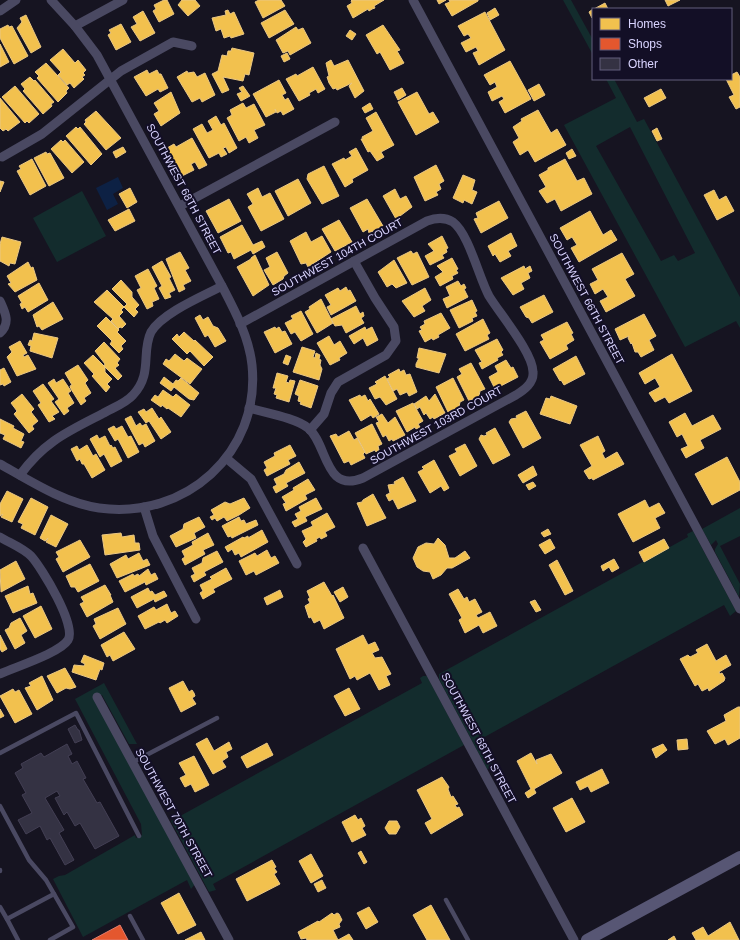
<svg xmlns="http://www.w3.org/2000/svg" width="740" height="940" font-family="Arial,sans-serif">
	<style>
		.green { fill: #132c2d; fill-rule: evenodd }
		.water { fill: #0d2144 }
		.homes { fill: #f2c14e; stroke: #eac783 }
		.shops { fill: #e4572e; stroke: #e17c6d }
		.building { fill: #343243; stroke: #433f54 }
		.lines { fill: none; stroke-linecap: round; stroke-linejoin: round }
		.lane { stroke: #4a4962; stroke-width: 4.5 }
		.street { stroke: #4a4962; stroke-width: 9 }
		.secondary { stroke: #575674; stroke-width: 12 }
		.labels { text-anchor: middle; stroke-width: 4; stroke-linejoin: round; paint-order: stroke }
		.street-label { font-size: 11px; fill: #d9d4ff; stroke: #130f26 }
	</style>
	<rect width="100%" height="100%" fill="#161421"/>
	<g class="green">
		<path d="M563 0H571L593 40V55Z"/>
		<path d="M606 79H614L637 122 644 119 740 297V328L736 321 685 347 564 125 616 98ZM630 127 695 253 678 261 674 255 661 261 596 146Z"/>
		<path d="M82 191 106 236 57 262 33 218Z"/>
		<path d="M740 508V536L720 546 740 584 739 597 715 552V549L718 544 716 540 711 545 702 529Z"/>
		<path d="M693 531 736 611 730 616 724 605 479 740 494 768 487 769 439 679V674L688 537 687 534Z"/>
		<path d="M423 676H427L464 745 213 884 216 890 209 892 171 821 422 683 420 678Z"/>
		<path d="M104 683 137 744H129L102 695H99L195 884 191 889 187 880 83 937 53 879 59 876 65 875 135 835 136 838 142 835 141 824 75 699Z"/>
	</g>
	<path class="water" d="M118 177 123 188 113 194 118 204 107 210 96 188Z"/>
	<g class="homes">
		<path d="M164 0H167L174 14 159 22 153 11 156 9 154 5Z"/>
		<path d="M182 0H195L200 6 188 16 178 5Z"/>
		<path d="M259 0H281L285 6 263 18 255 2Z"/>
		<path d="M352 0H384L374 6 375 8 372 9 369 11 368 9 353 18 347 6 352 3 351 1Z"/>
		<path d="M437 0H446L439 4Z"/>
		<path d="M449 0H478V1L452 16 445 4 450 2Z"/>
		<path d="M665 0H680L668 6Z"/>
		<path d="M605 3 608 9H594Z"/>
		<path d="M495 8 499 15 490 20 487 13Z"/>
		<path d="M593 9V17L592 18 589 12Z"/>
		<path d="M228 10 230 14 234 12 244 34 231 38 230 36 224 38 221 29 216 31 212 18 226 15 225 11Z"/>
		<path d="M285 10 294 24 269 38 261 23Z"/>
		<path d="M143 11 155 33 140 41 131 27 137 24 133 17Z"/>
		<path d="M485 12 505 50 479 65 473 53 478 51 476 47 466 52 461 43 471 38 468 34 464 36 458 26Z"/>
		<path d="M26 15 41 47 31 53 17 28 22 22 20 18Z"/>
		<path d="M121 24 131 42 116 50 108 35 111 33 109 30Z"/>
		<path d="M8 25 9 27 12 26 28 56 14 64 0 38V29Z"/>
		<path d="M383 25 400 50 397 51 404 63 390 70 380 52 377 54 366 35Z"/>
		<path d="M296 27 298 30 303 28 311 43 290 55 288 51 283 53 276 40Z"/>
		<path d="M350 30 356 34 352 40 346 36Z"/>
		<path d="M0 44 9 62 0 67Z"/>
		<path d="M232 48 254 53 249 75 245 74 243 81 223 77 229 90 222 93 212 74 218 71 222 55 227 56 228 51H231Z"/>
		<path d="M63 49 75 63 78 60 86 70 83 73 85 75 82 77 84 79 74 88 70 83 67 85 58 75 61 72 50 60Z"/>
		<path d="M287 53 290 59 284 62 281 56Z"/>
		<path d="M331 60 334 66 348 60 364 91 355 98 349 86 352 83 337 90 336 88 333 89 329 83 327 77 329 76 326 63Z"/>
		<path d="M510 61 531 99 505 113 499 102 504 99 502 96 492 101 488 92 497 87 495 82 490 85 484 75Z"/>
		<path d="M46 63 69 88 66 91 67 93 58 102 37 78 39 76 35 72Z"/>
		<path d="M313 67 325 89 318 93 316 89 309 93 310 95 299 101 286 79 296 74 297 76Z"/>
		<path d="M147 70 149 74 157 70 159 74H161L168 88 160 92 158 89 146 96 134 77Z"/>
		<path d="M187 71 188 73 194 72 197 77 205 73 215 95 202 102 200 98 192 102 177 77Z"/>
		<path d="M737 72 740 77V107L736 109 729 97 734 95 726 79H731V75Z"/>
		<path d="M30 77 34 81 35 80 54 102 51 104 52 106 43 114 23 91 25 89 21 84Z"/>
		<path d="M279 80 286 93 282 95 285 100 288 98 294 109 283 115 281 111 277 113 275 109 276 112 266 117 253 94Z"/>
		<path d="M539 84 545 95 534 101 528 90Z"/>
		<path d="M15 86 39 114 29 123 27 121 25 123 2 97Z"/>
		<path d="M243 86 250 96 241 101 237 94 242 92 239 88Z"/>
		<path d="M402 88 406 95 398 100 394 92Z"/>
		<path d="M661 89 666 98 649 107 644 98Z"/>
		<path d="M171 92 180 113 161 126 154 114 159 111 154 103Z"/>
		<path d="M417 92 429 114 433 112 439 122 416 135 398 102Z"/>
		<path d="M0 98 20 122 8 131 6 129 3 131 0 128Z"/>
		<path d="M243 103 246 108 254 104 265 125 254 130 258 138 249 143 246 137 239 141 227 118 232 115 230 110Z"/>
		<path d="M370 103 373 109 365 113 362 108Z"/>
		<path d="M538 110 551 133 557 129 566 145 535 162 528 150 520 155 513 142 519 138 513 127 522 121 521 119Z"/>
		<path d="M96 111 121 138 106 150 84 124 86 122 85 120Z"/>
		<path d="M376 112 394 145 381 152 384 157 377 161 370 151 368 152 361 139H363L362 137 373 131 366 118Z"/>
		<path d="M216 116 221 125 224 123 237 148 229 153 226 147 223 148 227 154 221 157 219 153 209 158 193 129 202 124 207 133 213 130 208 121Z"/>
		<path d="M76 127 78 129 80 127 102 154 91 165 66 136Z"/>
		<path d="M657 128 662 139 657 141 652 131Z"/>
		<path d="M192 138 207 165 199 169 195 162 191 164 194 170 182 176 167 148 174 144 176 147Z"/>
		<path d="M61 140 63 142 65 140 84 162 72 173 51 149Z"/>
		<path d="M123 147 126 152 116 158 113 152Z"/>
		<path d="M356 148 368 170 352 179 353 182 345 187 332 164 344 158 345 160 352 156 349 152Z"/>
		<path d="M572 149 576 156 569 159 566 153Z"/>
		<path d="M46 152 47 154 50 153 64 178 49 186 34 158Z"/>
		<path d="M32 159 46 186 30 195 17 171 21 169 19 166Z"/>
		<path d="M565 159 577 181 584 178 592 194 561 211 555 199 547 203 539 191 546 187 539 175 548 170V168Z"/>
		<path d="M436 165 444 181 439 184 441 189 436 192 438 195 425 201 414 177Z"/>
		<path d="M324 166 339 196 322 204 307 179 308 174Z"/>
		<path d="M463 175 475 180 472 190 477 192 472 204 464 200 463 203 453 198Z"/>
		<path d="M298 179 311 203 288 216 275 191Z"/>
		<path d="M0 181 4 182 0 192Z"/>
		<path d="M130 188 137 202 127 208 119 194Z"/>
		<path d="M258 188 262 197 270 193 284 219 261 231 248 207 253 204 247 194Z"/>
		<path d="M395 189 400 199 406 196 412 207 396 219 383 196Z"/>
		<path d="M714 190 719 200 726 196 734 211 717 220 704 195Z"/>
		<path d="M229 199 241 221 218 233 206 211Z"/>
		<path d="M367 199 383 226 369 233 368 229 363 232 350 208Z"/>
		<path d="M499 201 508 218 481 233 474 219 478 218 476 213Z"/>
		<path d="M129 209 135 221 115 231 108 220Z"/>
		<path d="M590 211 603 235 611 230 617 240 579 262 571 248 577 245 572 237 567 240 560 228Z"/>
		<path d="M339 220 352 242 335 251 322 229Z"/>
		<path d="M242 225 253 245 262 241 265 247 253 254 251 250 234 259 231 252 228 253 220 237Z"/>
		<path d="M306 232 311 242 322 236 331 252 308 267 306 263 301 264 290 241Z"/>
		<path d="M511 233 517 246 508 251 511 256 500 262 495 254 493 256 488 246Z"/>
		<path d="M442 236 448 248 446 249 447 252 442 255 444 258 430 265 425 256 434 251 428 244Z"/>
		<path d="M2 237 21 242 15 264 10 263 9 266 0 261V244Z"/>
		<path d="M411 251 413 254 417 252 429 277 412 285 397 258Z"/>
		<path d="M180 252 189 268 185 270 191 281 183 285 185 289 179 292 166 259Z"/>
		<path d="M277 252 288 273 284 276 283 279 273 285 264 270 270 267 266 258Z"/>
		<path d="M622 253 634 274 625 279 635 296 606 312 600 301 608 297 603 289 595 294 590 284 598 280 592 269Z"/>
		<path d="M255 255 269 285 253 296 237 267 251 259V258Z"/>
		<path d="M452 258 458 269 456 270 458 273 452 276 453 279 440 286 435 277 443 272 437 266Z"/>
		<path d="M394 260 407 283 396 288 392 284 387 287 378 272Z"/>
		<path d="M162 261 171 277 169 278 175 290 169 293 171 297 165 299 159 288 162 286 152 267Z"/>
		<path d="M28 262 31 268 33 267 37 280 15 292 8 284 11 283 7 276Z"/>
		<path d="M524 266 525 269 530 266 532 271 528 273 530 278 521 283 524 289 513 295 501 278Z"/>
		<path d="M148 269 157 286 154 288 159 299 152 302 153 306 147 309 137 290 141 288 135 276Z"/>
		<path d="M121 280 132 292V297L139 305 135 309 138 312 134 317 124 307 127 304 112 289Z"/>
		<path d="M458 281 461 286 464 284 466 288 464 289 468 297 447 308 443 299 450 296 446 287Z"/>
		<path d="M39 283 48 300 28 312 25 307 22 309 20 304 22 303 18 296Z"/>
		<path d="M346 287 348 291 350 290 356 301 331 315 327 307 331 305 325 295 338 288 340 291Z"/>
		<path d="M425 288 431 300 422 306 425 311 414 317 402 301Z"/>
		<path d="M107 290 124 307 121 310 123 312 119 316 126 324 122 328 120 327 118 329 111 321 113 319 94 302Z"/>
		<path d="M544 295 553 312 532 323 529 318 526 317 520 307Z"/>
		<path d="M321 299 333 323 317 333 305 312 310 309 309 307Z"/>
		<path d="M472 300 477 311 475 312 477 316 472 318 473 321 459 328 450 310Z"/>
		<path d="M53 302 63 319 42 330 39 326 37 327 33 315Z"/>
		<path d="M356 306 360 314 363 312 364 316 361 318 364 323 346 333 342 325 335 326 331 319Z"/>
		<path d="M301 311 313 334 301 341 295 332 291 334 285 323 293 319 291 316Z"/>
		<path d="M441 313 450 328 438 335 439 337 433 340 432 338 425 342 419 331 422 330 420 327 425 324 424 321Z"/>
		<path d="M644 314 656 336 649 340 654 350 641 357 638 352H635L632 343 631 344 628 338 629 336 620 340 615 329Z"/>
		<path d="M200 315 203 320 208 317 213 326 218 328 226 341 215 347 208 335 205 337 195 318Z"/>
		<path d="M106 317 119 330 117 332 126 341 121 346 123 349 119 353 110 344 112 341 97 326Z"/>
		<path d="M483 319 490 333 487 335 489 339 465 351 456 334Z"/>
		<path d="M567 322 573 333 571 334 574 340 566 345 568 349 550 359 540 342 544 340 541 335Z"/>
		<path d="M275 327 276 329 279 327 282 332 285 331 292 344 275 353 264 332Z"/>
		<path d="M365 327 366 330 372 327 378 340 367 346 363 338 354 344 349 336Z"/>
		<path d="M184 332 194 341 195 340 213 357 204 366 190 351 187 354 172 339 177 334 179 337Z"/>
		<path d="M34 333 58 338 52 358 30 351 31 346 28 345 30 340 32 341Z"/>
		<path d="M329 336 334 345 340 341 347 353 339 358 340 360 330 365 317 343Z"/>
		<path d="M497 339 503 350 501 352 503 355 497 358 498 360 482 369 479 363 482 362 475 350Z"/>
		<path d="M20 341 27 353 23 355 24 357 28 355 36 369 17 376 7 357 12 352 9 347Z"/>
		<path d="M104 342 120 359 117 363 119 365 115 368 122 376 118 380 104 366 105 364 95 351Z"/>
		<path d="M302 347 315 351 313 357 315 358 316 353 320 355 319 359 321 360 320 365 322 369 319 380 293 372Z"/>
		<path d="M419 348 446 354 439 373 416 367V364L419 358H417Z"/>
		<path d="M175 354 184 361 187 358 202 369 190 384 163 364 166 359 169 361Z"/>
		<path d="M672 354 692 391 669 403 665 397 655 402 649 393 660 387 659 385 655 378 645 384 639 373Z"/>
		<path d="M93 355 105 367V372L112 379 107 384 110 387 106 392 92 376 94 374 84 363Z"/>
		<path d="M286 355 291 357 288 365 283 363Z"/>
		<path d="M576 356 585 374 564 385 561 380 560 381 553 369Z"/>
		<path d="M506 360 511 368 513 367 518 377 495 389 489 377 498 372 495 366Z"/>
		<path d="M471 363 485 389 480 391 479 396 469 401 457 377 462 374 459 369Z"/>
		<path d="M78 365 88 380 85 383 91 393 84 398 86 401 81 405 71 389 70 386 72 385 65 373Z"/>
		<path d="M4 368 11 382 4 386 3 384 0 385V370Z"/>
		<path d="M399 369 400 372 404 370 406 375 410 374 417 392 409 396 407 392 400 395 397 389 393 391 387 379 390 377 388 375Z"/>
		<path d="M277 373 288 376 286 382 289 383 290 380 295 381 289 402 276 398 277 395 274 394 276 388H273Z"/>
		<path d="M385 376 397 399 386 405 380 397 375 399 369 388 377 384 375 382Z"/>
		<path d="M164 377 173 384 176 380 178 381 181 378 199 393 194 400 189 399 174 387 171 391 160 383Z"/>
		<path d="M453 378 464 400 460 402 459 407 448 412 436 387Z"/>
		<path d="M54 379 56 383 63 379 71 391 68 393 74 403 67 408 69 411 64 415 55 402 59 399 48 383Z"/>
		<path d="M300 380 318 386 311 408 300 404 301 402 298 401 299 396 295 394Z"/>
		<path d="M43 384 54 399 51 401 59 412 52 416 55 419 49 422 38 405 41 403 33 391Z"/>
		<path d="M163 390 173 397 176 394 190 405 181 417 168 408 167 409 162 405 161 407 151 400 155 395 158 397Z"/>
		<path d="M22 394 34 409 31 412 38 421 32 426 34 429 29 433 14 414 17 411 11 403Z"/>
		<path d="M435 394 445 413 434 419 433 417 430 419 426 413 424 415 420 407 417 409 414 404 426 396 429 401Z"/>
		<path d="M360 395 361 397 365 395 368 401 370 399 379 414 373 418 371 415 361 421 349 400Z"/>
		<path d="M551 396 577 406 570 424 540 414 546 398 550 399Z"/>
		<path d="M413 403 423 421 418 424 420 427 416 429 415 427 407 432 396 411Z"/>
		<path d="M152 408 159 419 161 417 171 432 161 439 149 421 146 423 138 412 144 409 146 412Z"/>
		<path d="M526 411 541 438 523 448 509 422 511 419 517 418 516 416Z"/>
		<path d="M685 413 692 426 713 415 721 429 700 440 704 448 686 458 681 449 688 446 682 434 677 437 669 422Z"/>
		<path d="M382 414 388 423 395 417 405 435 393 441 392 439 389 441 386 435 383 437 376 423 379 422 376 417Z"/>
		<path d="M131 416 136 426 140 423 142 426 146 424 155 441 145 447 143 443 139 445 125 419Z"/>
		<path d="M0 419 14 426 13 428 24 434 21 441 24 442 21 448 3 439 5 435 0 433Z"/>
		<path d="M372 424 382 444 378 446 379 450 376 452 375 450 366 454 355 433Z"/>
		<path d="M114 426 116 429 122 426 128 437 131 436 139 452 128 458 118 439 115 441 108 429Z"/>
		<path d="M495 428 510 455 493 464 479 439 481 435 484 436 487 435 486 433Z"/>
		<path d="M349 431 354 440 357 438 365 452 363 454 365 458 351 465 349 461 344 463 330 436 336 434 338 437Z"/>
		<path d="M97 435 99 439 105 436 110 446 111 445 113 448 115 447 122 461 111 467 104 454 100 457 90 439Z"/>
		<path d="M598 436 605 451 602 453 605 459 617 452 624 464 593 480 592 478 589 479 584 471 592 466 580 445Z"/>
		<path d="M465 444 477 466 460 476 449 456 457 452 455 449Z"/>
		<path d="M87 445 93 456 96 454 105 470 92 478 84 464H82L80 459 77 461 71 449 77 446 79 450Z"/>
		<path d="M290 445 296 456 288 460 290 464 267 476 264 470 267 468 264 462 275 456 274 453Z"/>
		<path d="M727 457 740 482V490L712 505 695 474Z"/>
		<path d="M434 460 449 488 444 491 441 486 430 493 418 472 424 469 422 467Z"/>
		<path d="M299 462 305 473 286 483 288 486 276 493 273 487 277 485 274 479 284 474 286 470Z"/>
		<path d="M533 466 537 475 523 483 518 475Z"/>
		<path d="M403 477 416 501 398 509 393 499 389 501 386 495 390 493 388 485 395 484 394 482Z"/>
		<path d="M308 479 315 490 305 495 307 499 286 511 283 504 286 503 282 497 294 490 293 488Z"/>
		<path d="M533 482 536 486 529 490 526 485Z"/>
		<path d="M7 491 23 499 12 522 1 517 3 514 0 516V504Z"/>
		<path d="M373 494 386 518 367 526 357 503 362 502 363 500Z"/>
		<path d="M31 498 48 507 35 535 21 528 23 524 18 522Z"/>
		<path d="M244 498 250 508 239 515 227 521 224 517 217 521 215 518 212 520 210 517 214 515 211 510 225 502 230 504Z"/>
		<path d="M316 498 322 509 305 517 307 521 295 527 292 522 298 519 295 514 301 511 299 507Z"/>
		<path d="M645 500 649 508 659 503 665 513 655 518 660 528 633 542 618 514Z"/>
		<path d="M327 513 335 527 325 532 327 536 321 539 320 537 316 539 317 541 306 547 303 542 306 539 302 531 313 526 311 522Z"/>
		<path d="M51 515 68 524 56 547 46 542 48 538 45 541 40 538Z"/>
		<path d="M199 517 205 527 194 533 196 538 176 547 170 536 183 529 184 524Z"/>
		<path d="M239 517 241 521 244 520 246 524 256 520 258 525 232 538 231 536 228 537 222 526Z"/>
		<path d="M548 529 551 534 544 537 541 533Z"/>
		<path d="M262 530 268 542 241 557 239 553 235 555 232 549 228 552 225 547 243 537 244 538 248 536V538Z"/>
		<path d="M121 533 122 537 134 535 135 543H139L140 550 105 555 102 535Z"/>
		<path d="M208 533 214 545 203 550 205 554 185 565 182 559 185 557 182 551 193 545 192 542Z"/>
		<path d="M438 538 445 545 449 558H455L465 551 470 558 452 568H447L441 575 433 579 430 572 423 571 417 567 413 558 418 547 426 543 434 544Z"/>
		<path d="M550 539 555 548 545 554 539 545Z"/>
		<path d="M664 539 669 548 644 562 639 552Z"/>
		<path d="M80 540 90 557 63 572 56 559 59 557 56 552Z"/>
		<path d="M267 550 271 558 275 556 279 563 256 575 254 571 246 575 239 561 255 553 257 556Z"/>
		<path d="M217 551 223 562 204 572 206 575 194 582 191 576 195 574 192 568 202 563 203 558Z"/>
		<path d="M139 553 143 561 147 559 150 565 117 578 110 564 126 555 128 559Z"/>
		<path d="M614 559 619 568 612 572 609 567 603 571 601 566Z"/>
		<path d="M557 560 573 591 565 595 549 565Z"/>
		<path d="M16 561 25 579 1 592 0 570Z"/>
		<path d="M90 564 99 581 78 592 75 587H71L66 576Z"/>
		<path d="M226 568 232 579 213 589 215 592 203 599 200 593 203 591 200 585 212 579 210 577Z"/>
		<path d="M148 569 151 575 155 573 158 579 146 585 145 582 125 592 119 581 133 574 134 576 138 574 139 576Z"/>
		<path d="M324 582 332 596 333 595 344 618 324 629 320 620 314 623 311 617 309 618 305 606 310 603 308 599 310 598 307 591Z"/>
		<path d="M105 585 111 595H110L113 602 87 617 80 604 84 602 81 597Z"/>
		<path d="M28 586 30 594 33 593 37 603 13 613 5 596Z"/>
		<path d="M343 587 348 597 340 602 334 592Z"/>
		<path d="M148 588 150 592 152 591 155 595 164 591 167 596 155 602 154 599 137 608 131 597Z"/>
		<path d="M458 589 464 599 467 597 469 602 475 599 482 612 476 615 478 618 490 612 497 626 483 633 479 625 465 633 459 620 462 618 449 594Z"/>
		<path d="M280 590 283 597 267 605 264 598Z"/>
		<path d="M535 600 541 610 536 612 530 602Z"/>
		<path d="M167 604 171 613 175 611 178 616 167 623 165 620 160 623 159 622 145 629 138 616 154 607 156 610Z"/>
		<path d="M41 606 52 629 35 638 23 616Z"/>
		<path d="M118 608 126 624 100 639 93 626 96 624 94 619Z"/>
		<path d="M20 618 27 631 21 635 25 643 15 649 5 630 9 628 11 623Z"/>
		<path d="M124 632 135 649 113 661 110 655 107 657 101 645Z"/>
		<path d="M0 635 7 649 2 652 0 649Z"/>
		<path d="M363 635 368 645 375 642 379 650 372 653 375 658 382 657 391 674 386 676 390 685 379 690 370 673 357 680 355 676 350 679 336 649Z"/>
		<path d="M707 644 716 661 726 655 731 665 719 672 720 674 722 673 725 678 724 681 709 691 708 688 702 691 698 684 695 686 680 659 688 655 690 657 698 653 696 650Z"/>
		<path d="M84 655 104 663 102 670 100 669 96 680 72 672 74 665 84 666 85 664 81 662Z"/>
		<path d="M65 668 76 687 70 689 66 688 57 693 47 676Z"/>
		<path d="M42 676 53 700 37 710 25 688 31 686 29 683Z"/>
		<path d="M183 681 189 692 192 690 194 693 195 696 192 698 196 704 181 712 169 688Z"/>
		<path d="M349 688 360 709 345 716 334 696Z"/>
		<path d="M13 689 15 692 19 690 32 714 15 723 0 696Z"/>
		<path d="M738 707H740V738L728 745 725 739 715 744 707 731 726 721 724 715Z"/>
		<path d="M0 709 4 716 0 718Z"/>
		<path d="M207 738 214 751 229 742 232 749 226 752 228 757 222 761 226 767 213 774 196 744Z"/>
		<path d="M687 739 688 749 678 750 677 740Z"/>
		<path d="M267 743 273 755 247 768 241 757Z"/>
		<path d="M663 744 667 750 656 758 652 749Z"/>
		<path d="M531 753 537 764 536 760 551 754 562 773 534 789 536 793 528 798 525 793 531 789 517 761Z"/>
		<path d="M194 756 209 785 195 792 191 784 185 787 180 778 186 775 179 763Z"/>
		<path d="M602 769 609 783 591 792 588 786 580 790 576 782Z"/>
		<path d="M442 777 449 787 448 789 451 797 453 796 458 804 455 805 457 808 459 807 463 815 431 834 425 823 432 819 417 790Z"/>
		<path d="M572 798 585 822 566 832 553 808Z"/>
		<path d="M355 815 358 820 361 818 365 826 362 828 366 835 352 842 342 822Z"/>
		<path d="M389 821H397L400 827 396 834H389L385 828Z"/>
		<path d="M361 851 367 862 364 864 358 853Z"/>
		<path d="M311 854 323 876 311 883 299 861Z"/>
		<path d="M272 860 276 867 274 868 277 872 274 874 280 884 247 901 236 879Z"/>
		<path d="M322 880 326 888 318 892 314 884Z"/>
		<path d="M179 893 196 925 178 934 161 903Z"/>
		<path d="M431 905 450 940H427L413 915Z"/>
		<path d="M369 907 378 922 366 929 357 913Z"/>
		<path d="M332 913 334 915 337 913 339 914 342 920 339 924 340 927 333 930 338 940 349 934 353 940H307L306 938 301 939 298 932 318 921 319 922Z"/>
		<path d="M730 922 739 940H696L692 933 703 927 708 936Z"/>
		<path d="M201 932 205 940H185Z"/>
		<path d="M674 936 676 940H668Z"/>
	</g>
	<path class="shops" d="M120 925 128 940H92Z"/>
	<g class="building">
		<path d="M75 725 78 730H79L82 740 75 743 68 729Z"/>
		<path d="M67 744 72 754 68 756 72 764 77 761 86 778 83 779 97 803 100 802 119 836 95 849 80 823 75 826 67 812 64 815 55 798 60 796 57 791 45 798 64 830 59 833 74 860 65 865 50 838 47 840 40 826 26 834 18 820 32 813 22 795 26 793 15 773 23 768 21 764 41 753 44 757Z"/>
	</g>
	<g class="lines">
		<g class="lane">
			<path d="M0 753 76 713 139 836"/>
			<path d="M133 762 217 718"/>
			<path d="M0 806 29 860 46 880 73 927 50 940"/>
			<path d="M0 870V871"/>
			<path d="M446 900 468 940"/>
			<path d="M0 907 7 919"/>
			<path d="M130 916 143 940"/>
			<path d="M18 940 7 919 54 894"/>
		</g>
		<g class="street">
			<path d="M413 0 740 609"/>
			<path d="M0 11 16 0"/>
			<path d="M75 26 123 0"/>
			<path d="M2 157 42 134 121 71 173 42 192 46"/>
			<path d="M180 206 335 122"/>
			<path d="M0 301C5 312 11 323 0 333"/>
			<path d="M240 324 427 221C435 218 445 217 453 222 469 234 479 278 489 296 500 314 533 353 533 372 534 383 524 390 516 395L363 478C324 494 328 444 308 428 296 418 266 413 249 408"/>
			<path d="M310 430 324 414 331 393 338 382 386 355 396 341 394 327 375 298 354 261"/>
			<path d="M226 458 251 479 297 564"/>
			<path d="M0 464C30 481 64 503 99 508 185 520 261 453 252 365 249 337 235 311 222 286L97 55 75 26 51 0"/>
			<path d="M20 475C44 442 67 432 102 414 112 408 125 404 133 395 153 374 141 352 151 332 162 313 203 296 222 286"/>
			<path d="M144 507 153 536 196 619"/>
			<path d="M0 537C10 543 23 548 31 556 42 568 77 626 68 640 60 653 15 667 0 674"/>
			<path d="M363 548 574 940"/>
			<path d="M97 697 229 940"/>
		</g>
		<path class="secondary" d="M587 940 740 857"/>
	</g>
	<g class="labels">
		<g class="street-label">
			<text transform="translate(184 189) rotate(62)" y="4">SOUTHWEST 68TH STREET</text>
			<text transform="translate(337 257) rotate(-29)" y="4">SOUTHWEST 104TH COURT</text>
			<text transform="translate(587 299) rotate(62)" y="4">SOUTHWEST 66TH STREET</text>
			<text transform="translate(436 425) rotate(-29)" y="4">SOUTHWEST 103RD COURT</text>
			<text transform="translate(479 738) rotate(62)" y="4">SOUTHWEST 68TH STREET</text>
			<text transform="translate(174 813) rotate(61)" y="4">SOUTHWEST 70TH STREET</text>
		</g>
	</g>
	<rect x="592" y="8" width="140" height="72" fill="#130f26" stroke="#625e7d"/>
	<rect x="600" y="18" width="20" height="12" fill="#f2c14e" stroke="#625e7d"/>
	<text x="628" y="28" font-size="12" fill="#d9d4ff">Homes</text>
	<rect x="600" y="38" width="20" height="12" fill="#e4572e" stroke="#625e7d"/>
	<text x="628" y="48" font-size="12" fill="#d9d4ff">Shops</text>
	<rect x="600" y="58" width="20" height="12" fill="#343243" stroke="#625e7d"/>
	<text x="628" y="68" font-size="12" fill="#d9d4ff">Other</text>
</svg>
